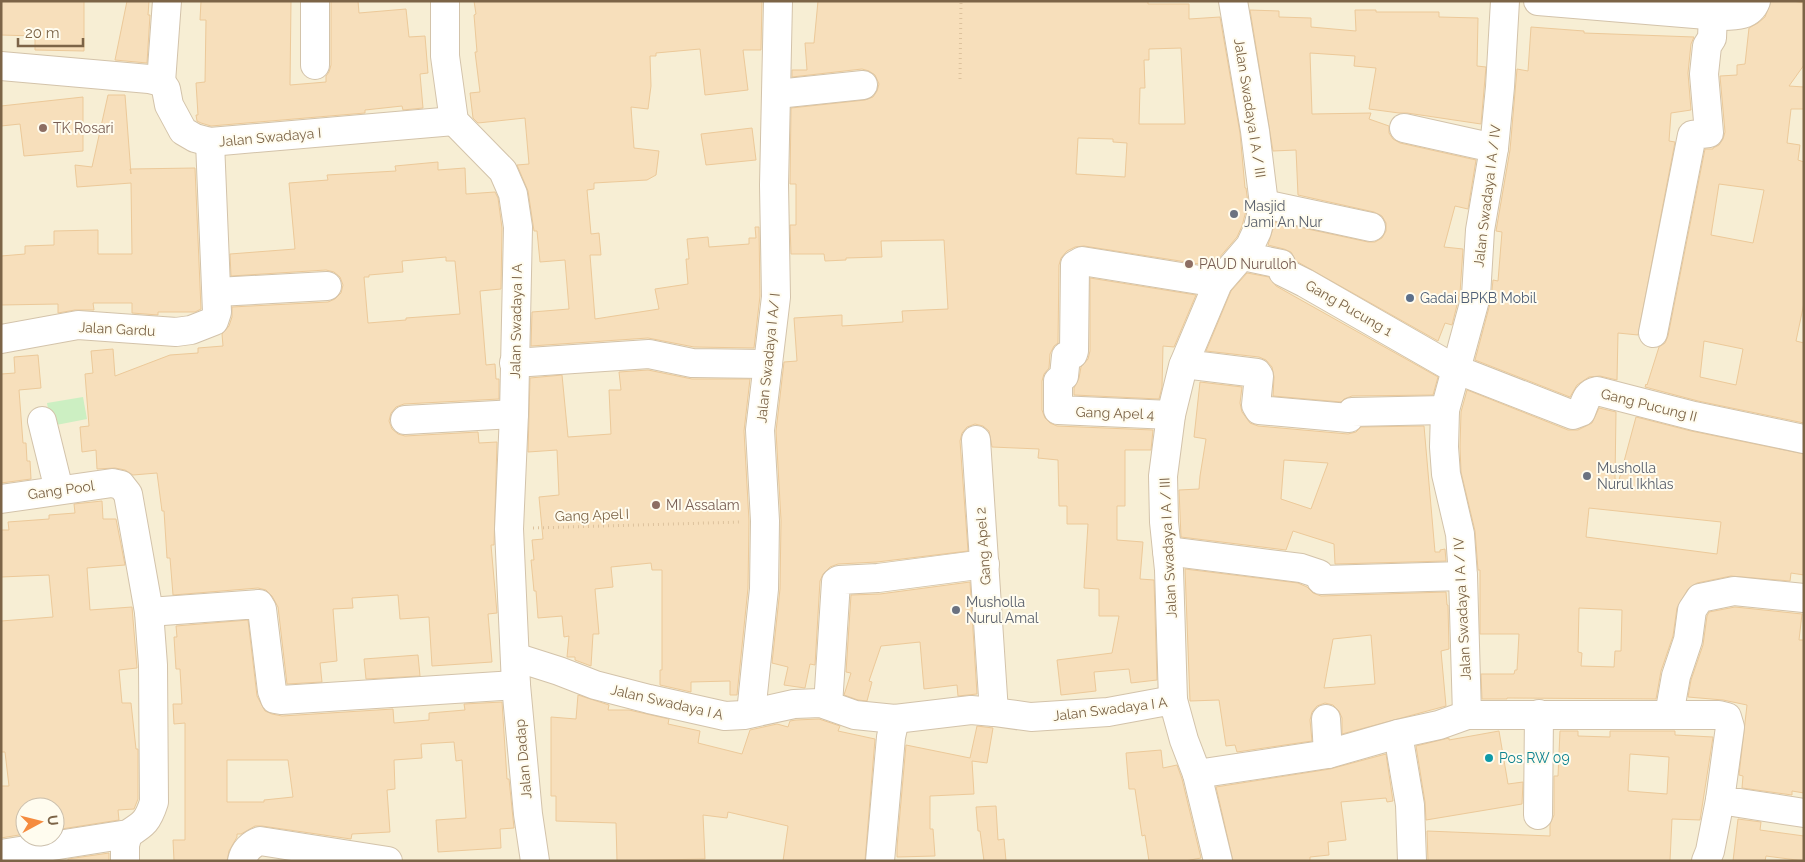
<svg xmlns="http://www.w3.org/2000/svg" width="1805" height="862" font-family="Raleway,sans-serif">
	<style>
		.residential { fill: #f7eed4; fill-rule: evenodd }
		.green { fill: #ccefc2 }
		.building { fill: #f7dfbb; stroke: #ecc999; fill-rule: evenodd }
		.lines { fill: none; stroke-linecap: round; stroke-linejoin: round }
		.minor-casing { stroke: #d3c3aa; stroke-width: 30 }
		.path { stroke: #ddc29d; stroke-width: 3; stroke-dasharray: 1 4; stroke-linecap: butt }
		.minor { stroke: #fff; stroke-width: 28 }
		.education-dot { fill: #8d6e63; stroke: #fffcef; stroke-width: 2 }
		.worship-dot { fill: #6b7280; stroke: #fffcef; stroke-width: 2 }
		.service-dot { fill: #5c6f8a; stroke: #fffcef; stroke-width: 2 }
		.culture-dot { fill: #0f9aa8; stroke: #fffcef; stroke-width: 2 }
		.labels { text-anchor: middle; stroke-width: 4; stroke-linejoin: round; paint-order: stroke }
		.street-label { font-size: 14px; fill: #7c6447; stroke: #fffcef }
		.education-label { font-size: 14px; fill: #785e54; stroke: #fffcef; text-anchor: start }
		.worship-label { font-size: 14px; fill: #5b616d; stroke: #fffcef; text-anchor: start }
		.service-label { font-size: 14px; fill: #4e5e75; stroke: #fffcef; text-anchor: start }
		.culture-label { font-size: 14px; fill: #0d838f; stroke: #fffcef; text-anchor: start }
	</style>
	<rect width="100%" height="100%" fill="#fffae6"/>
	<path class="residential" d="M1 1H1804V861H1ZM25 807H55V837H25Z"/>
	<path class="green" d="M83 397 87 419 51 426 47 403Z"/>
	<g class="building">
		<path d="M1 1H84V51L35 50V36L1 35Z"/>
		<path d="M127 1H149L148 15H150L147 63 115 60Z"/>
		<path d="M201 1H291L290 85 326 82V76L329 72 331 65V1H358L359 13 406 9 409 37 425 36 428 73 420 74 423 108 403 110 402 106 365 110V113L211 126 201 123 197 121 196 115H198L196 83 205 82 206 20H200Z"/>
		<path d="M474 1H762L761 50H743L748 90 705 95 700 49 656 53V56H650L651 86 648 109 631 107 634 148 659 151 656 175 647 180 594 183V189L587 190 591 234 599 233 601 255H590L595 319 659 309 655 289 688 284 686 259H689L687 239 708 237 709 247 749 244V238H756L755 227H759L760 296 754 348 694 347 648 338 531 346 532 312 569 309 565 260 540 262 537 231H534L528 191 517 165 529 164 525 118 478 123 473 118 470 93 480 92 475 52H477L474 15 476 14Z"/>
		<path d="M818 1H1148V4H1189V19L1220 17 1240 133 1245 188H1246L1248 203 1242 226 1237 237 1212 266 1084 246 1075 247 1067 251 1061 258 1059 265 1058 343 1054 346 1050 354 1049 368 1044 374 1042 381V410L1045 418 1050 423 1057 426 1153 430 1151 450H1125V506H1117V540L1143 542 1140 579 1154 580 1157 680 1131 683 1129 669 1094 672 1096 691 1061 695 1057 660 1112 653 1119 616H1099V589L1084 588 1088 524H1067V506H1059L1058 460 1038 458 1039 449 992 447 989 431 983 426 975 424 967 427 962 433 960 441 968 551 877 562 838 564 830 567 823 574 820 581 815 665 810 664 805 688 784 685 788 667 772 663 780 589 781 520 776 431 784 362 797 361 794 318 842 315V326L903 322 902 311 948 309 944 240 881 241 882 257 846 258V260L825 261 824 254H791L790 225H796V184H790L791 108 865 100 873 97 877 91 879 84 875 75 869 71 862 69 792 77V70H807L805 43H814ZM1181 48 1185 124H1139L1140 88H1145L1144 60H1149V49ZM1078 138 1113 139V142L1127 143 1125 177 1076 174Z"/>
		<path d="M1771 1H1793L1804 3V65L1789 86 1804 87V109H1791L1787 143 1800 145 1798 160 1804 162V303L1796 341 1804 343V423L1698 401 1645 387 1646 384 1647 385 1659 347 1665 343 1668 336 1705 149H1713V148L1719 145 1723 139 1725 132 1720 76 1737 75V65L1745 64 1749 28 1758 23 1765 17ZM1719 184 1764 190 1753 243 1711 235ZM1704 341 1743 349 1736 385 1700 377Z"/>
		<path d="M1250 10 1279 11V17L1311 18V27L1356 31 1355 10H1376V12H1439V17L1478 18 1477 66 1486 67 1481 124 1407 113H1399L1369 109 1376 68 1354 66 1355 56 1310 53 1312 114 1371 113 1369 119 1389 126V133L1393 139 1400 143 1476 160 1468 209 1455 206 1444 247 1463 249 1460 293 1452 325 1445 323 1438 341 1296 261 1291 252 1284 249 1268 245 1275 222 1368 242H1375L1382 238 1386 231V223L1382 216 1374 212 1298 195 1296 150 1273 151Z"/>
		<path d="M1531 27 1584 31V33L1694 37 1691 44 1688 73 1691 110 1671 113 1669 141 1675 142 1638 335 1618 333 1617 380 1600 376 1589 377 1577 385 1570 397 1475 360 1491 300 1493 280 1498 281 1502 232 1496 231 1510 150 1517 69 1528 71Z"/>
		<path d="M108 95H125L131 174 130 169 195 168 201 309 195 312H158V315L132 313V303H93L94 310H75L58 313V304L1 305V256L25 254V246L54 245V231L98 230V254H132L131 183 77 187 75 165 92 167Z"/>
		<path d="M83 97V151L24 156 20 124 1 126V106Z"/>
		<path d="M752 128 756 160 706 165 701 134Z"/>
		<path d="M438 162V170L465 168 466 194 495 192 498 198 502 228 501 289 480 291 486 365 495 364 496 379H499V399L404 404 396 407 391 413 389 421 392 429 398 434 405 436 478 432 479 443 497 442 494 545H491L497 613 488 614 492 662 432 666 429 617 400 619 398 595 352 598 353 608 333 609 337 661 320 663 322 682 287 684 278 607 272 596 266 590 258 588 173 595 170 558H167L164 511H162L157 473 133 475 125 470 115 468 97 469 96 450 82 452 80 427 89 426 85 374 93 373 91 351 113 349 115 376 170 355 198 353V348L223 346 222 334 229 326 232 317V307L328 302 335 299 341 293 343 285 340 277 334 272 326 270 231 276 230 254 295 249 289 183 328 180 327 175 396 171 395 166ZM446 257V261H455L460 314 406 318V320L368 323 364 277H369V275L403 272 402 261Z"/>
		<path d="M1247 273 1269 277 1276 286 1438 377 1433 395 1352 396 1344 399 1341 402 1273 396 1274 377 1272 367 1266 360 1259 357 1206 351 1231 291Z"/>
		<path d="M1090 278 1196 295 1174 347 1163 346 1162 387 1159 399 1074 395V388L1079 378 1081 367 1088 359 1090 351Z"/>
		<path d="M38 355 41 388 19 390 23 443H26L27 461H30L31 479 1 483V374L15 373 14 357Z"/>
		<path d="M648 370 692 379H750L744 431 749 521 748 588 737 695H730V681L691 682V692L660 685V670H662V570H652L651 563 611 567 613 587 595 589 599 634H593L591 666 575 660V657H567L569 636 564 637 562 616 538 618 536 591H534L531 560H534L532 540 543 539 539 497 559 495 557 450 528 452 530 378 562 375 568 437 611 434 609 390H621L619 372Z"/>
		<path d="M1200 382 1242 387 1240 403 1242 412 1250 423 1258 426 1348 434 1356 432 1361 427 1424 426 1435 552H1440V550L1445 549 1446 561 1335 564 1334 544 1293 531 1286 550 1181 537 1179 490 1199 489 1200 476 1206 439 1194 437ZM1284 460 1328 463 1311 509 1281 499Z"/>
		<path d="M1467 390 1568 430H1578L1592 423 1599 408 1616 412 1615 479 1619 480 1636 417 1691 431 1804 454V575L1791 573 1790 581 1731 576 1697 583 1688 589 1677 608 1673 636 1661 671 1656 699 1507 698V699H1482L1481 674H1514L1515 670H1517L1519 634H1480V570H1478L1475 531 1461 472 1460 447 1461 412ZM1589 508 1721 522 1717 554 1586 537ZM1579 608 1622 610 1621 651H1615L1614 667 1581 666 1582 653 1578 652Z"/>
		<path d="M102 501 103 519H116L125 565 87 568 90 610 132 607 137 668 119 670 122 703H131L136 749H138V799L134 809 118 810 119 820 55 830V807H25V834L1 838V786H9L5 752H1V621L53 617 49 575 1 577V530H9L8 522 49 519V515L75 513 74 504Z"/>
		<path d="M1185 569 1298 583 1307 587 1313 593 1321 596 1446 592 1447 605H1448L1449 649 1441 651 1446 706 1342 734V718L1339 711 1333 705 1325 703 1317 706 1312 712 1310 720 1312 741 1237 752 1235 745 1226 746 1219 700 1190 701ZM1371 635 1375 684 1324 688 1333 639Z"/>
		<path d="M970 582 977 694 958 696 957 685 924 689 920 642 881 646 869 681 872 682 867 701 858 700 844 695 851 673 846 672 851 595 880 594Z"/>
		<path d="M1735 607 1802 614 1799 640H1804V793L1792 791V795L1742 788 1743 776 1739 775 1747 705 1723 700 1688 697 1691 680 1703 645 1707 616 1709 612Z"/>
		<path d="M248 620 257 696 265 711 272 714 282 716 393 709 394 723 429 720V713L465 710 464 704 502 702 507 779H509L514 828 500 829 501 848 438 852 436 820 466 818 462 760 456 761 454 742 421 744 422 758 394 760 395 789 387 790 390 832 352 834 351 839 262 826H255L241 834H237V837L229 851 227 861H174L173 840H185V723L174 724 173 704H182L180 669H176L174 637H177L176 626ZM227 760H288L293 797 264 800V802H227Z"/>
		<path d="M418 655 420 676 366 679 364 659Z"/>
		<path d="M578 695 609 705 608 710H629L669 719 668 724 700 731 698 743 742 754 750 730 777 724 788 727 790 721 796 720 819 719 840 726 838 731 875 739 865 861H783L788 826 728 812 727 818 703 815 705 859 617 861 616 823 556 821V796H551V717L576 719Z"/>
		<path d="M977 726 993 728 987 763 972 761 974 794 930 796V829H933L935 856 897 857V847L906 745 970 758Z"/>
		<path d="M1499 731 1508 784 1523 782 1522 804 1426 820 1425 802 1416 746 1449 738V740Z"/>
		<path d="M1560 731H1578V736L1610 737V731H1675V735L1713 737 1700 820 1672 819 1670 861H1428L1427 831 1550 836V824L1554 815V776H1558ZM1630 754 1669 757 1667 794 1628 791Z"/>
		<path d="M1161 750 1163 768 1177 765 1182 779 1201 858 1185 861H1149L1145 835 1142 836 1135 789H1129L1126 753Z"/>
		<path d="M1386 754 1393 801 1387 802 1386 798 1341 802 1346 840 1328 842 1329 855 1310 857V861H1233L1216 787 1330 769Z"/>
		<path d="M996 806 998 840 1004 839 1006 861H984L980 831H978L976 807Z"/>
		<path d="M1738 819 1761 822 1760 830 1804 836V861L1766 856 1765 861H1733Z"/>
		<path d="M109 853V861H68V859Z"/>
	</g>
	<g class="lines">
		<g class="minor-casing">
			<g id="minor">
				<path d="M315 1V65"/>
				<path d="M445 1V56L454 121 503 171 513 194 518 227 514 414 509 529 516 685 528 814 535 861"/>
				<path d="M1538 1 1719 16C1734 16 1750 17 1756 1"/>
				<path d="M1 66 149 79 161 82 166 89 169 105 183 131 195 138 210 142 454 121"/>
				<path d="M161 82 167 1"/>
				<path d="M777 94 863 85"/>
				<path d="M1404 128 1494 148"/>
				<path d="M1264 204 1371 227"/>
				<path d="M1243 256 1281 264 1283 272 1305 283 1455 369 1573 415 1581 412C1585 403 1586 393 1597 391L1694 416 1804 439"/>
				<path d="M217 292 327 286"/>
				<path d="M1653 333 1692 135 1709 133 1704 74 1707 46 1712 38 1713 15"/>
				<path d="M1 339 78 325 176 332 191 330 214 321 217 312 210 142"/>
				<path d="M514 363 649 354 692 363 768 364"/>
				<path d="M1184 364 1257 373 1259 376 1256 405 1259 410 1349 418 1352 412 1445 410"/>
				<path d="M1171 415 1058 410V381L1064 376 1066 356 1073 354 1074 351 1075 265 1082 261 1218 283"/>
				<path d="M405 420 514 414"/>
				<path d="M42 421 59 490"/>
				<path d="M976 440 994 712"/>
				<path d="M1 499 112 483 121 485 128 494 149 612 153 665 154 802C148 821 144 824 128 834L1 854"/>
				<path d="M1167 551 1301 568 1319 574 1321 580 1463 576"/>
				<path d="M149 612 259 604 262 609 272 691 275 699 281 700 516 685"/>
				<path d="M515 657 559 671 595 685 649 699 725 716 744 715 794 704 821 703 855 715 895 719 971 710 994 712 1031 717 1108 712 1173 700 1184 740 1197 774 1328 754 1398 734 1439 725 1467 715H1719L1727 717 1730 727 1720 800 1804 813"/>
				<path d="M1173 700 1169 570 1164 522 1163 476 1171 415 1183 366 1218 283 1250 246 1257 231 1264 204 1255 131 1233 1"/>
				<path d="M828 705 836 582 839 580 878 578 985 564"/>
				<path d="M751 713 764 589 765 521 760 430 776 297 774 185 778 1"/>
				<path d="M1467 715 1463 576 1460 534 1446 474 1444 447 1445 410 1476 296 1480 230 1494 148 1500 87 1505 1"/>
				<path d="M1669 715 1676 676 1688 640 1692 610 1700 598 1734 591 1804 598"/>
				<path d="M1326 719 1328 754"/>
				<path d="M1398 734 1410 805 1412 861"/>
				<path d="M1197 774 1218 861"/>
				<path d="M1538 815 1539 714"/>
				<path d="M125 861V845L128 834"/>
				<path d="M242 861C244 851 251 844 260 841L388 861"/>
				<path d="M880 861 891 737 895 719"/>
				<path d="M1706 861 1710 851 1720 800"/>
			</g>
		</g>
		<g class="path">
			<path d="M960 79 961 1"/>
			<path d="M533 528 742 522"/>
		</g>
		<use href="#minor" class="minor"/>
	</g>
	<g class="education-dot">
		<circle cx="43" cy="128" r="5"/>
		<circle cx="1189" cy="264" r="5"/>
		<circle cx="656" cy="505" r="5"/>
	</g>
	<g class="worship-dot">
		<circle cx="1234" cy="214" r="5"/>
		<circle cx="1587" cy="476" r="5"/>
		<circle cx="956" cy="610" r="5"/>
	</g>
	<circle class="service-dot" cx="1410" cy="298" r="5"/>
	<circle class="culture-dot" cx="1489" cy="758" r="5"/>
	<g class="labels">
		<g class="street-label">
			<text transform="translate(1250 108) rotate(81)" y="5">Jalan Swadaya I A / III</text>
			<text transform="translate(270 137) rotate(-5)" y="5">Jalan Swadaya I</text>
			<text transform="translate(1487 196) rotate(-83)" y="5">Jalan Swadaya I A / IV</text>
			<text transform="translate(1349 308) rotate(30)" y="5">Gang Pucung 1</text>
			<text transform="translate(516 321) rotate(-89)" y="5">Jalan Swadaya I A</text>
			<text transform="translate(117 329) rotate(3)" y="5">Jalan Gardu</text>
			<text transform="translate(768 358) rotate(-84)" y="5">Jalan Swadaya I A/ I</text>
			<text transform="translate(1649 405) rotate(14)" y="5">Gang Pucung II</text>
			<text transform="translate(1115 413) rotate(2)" y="5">Gang Apel 4</text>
			<text transform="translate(61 490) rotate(-8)" y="5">Gang Pool</text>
			<text transform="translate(592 515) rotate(-2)" y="5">Gang Apel I</text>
			<text transform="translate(983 546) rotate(-94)" y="5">Gang Apel 2</text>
			<text transform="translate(1168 548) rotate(-93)" y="5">Jalan Swadaya I A / III</text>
			<text transform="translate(1462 609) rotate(-93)" y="5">Jalan Swadaya I A / IV</text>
			<text transform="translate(667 702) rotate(13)" y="5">Jalan Swadaya I A</text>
			<text transform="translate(1110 709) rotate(-7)" y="5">Jalan Swadaya I A</text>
			<text transform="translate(523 759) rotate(-95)" y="5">Jalan Dadap</text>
		</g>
		<g class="education-label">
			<text x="53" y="133">TK Rosari</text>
			<text x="1199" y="269">PAUD Nurulloh</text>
			<text x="666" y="510">MI Assalam</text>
		</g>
		<g class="worship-label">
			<text x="1244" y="211">Masjid<tspan x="1244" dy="16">Jami An Nur</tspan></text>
			<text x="1597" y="473">Musholla<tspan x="1597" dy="16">Nurul Ikhlas</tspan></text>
			<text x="966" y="607">Musholla<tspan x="966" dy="16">Nurul Amal</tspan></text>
		</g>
		<g class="service-label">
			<text x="1420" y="303">Gadai BPKB Mobil</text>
		</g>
		<g class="culture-label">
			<text x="1499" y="763">Pos RW 09</text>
		</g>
	</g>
	<rect width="1805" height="862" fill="none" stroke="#7c6447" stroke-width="5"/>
	<g transform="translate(40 822) rotate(83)"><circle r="24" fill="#fffcef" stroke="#cbbfac"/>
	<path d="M0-4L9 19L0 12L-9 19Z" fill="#f58b3f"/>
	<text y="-8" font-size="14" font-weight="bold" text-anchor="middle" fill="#7c6447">U</text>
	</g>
	<path d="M18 38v8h65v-8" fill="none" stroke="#7c6447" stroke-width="2.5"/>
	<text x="25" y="38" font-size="15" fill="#7c6447" stroke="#fffcef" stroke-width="4" paint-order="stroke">20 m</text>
</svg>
